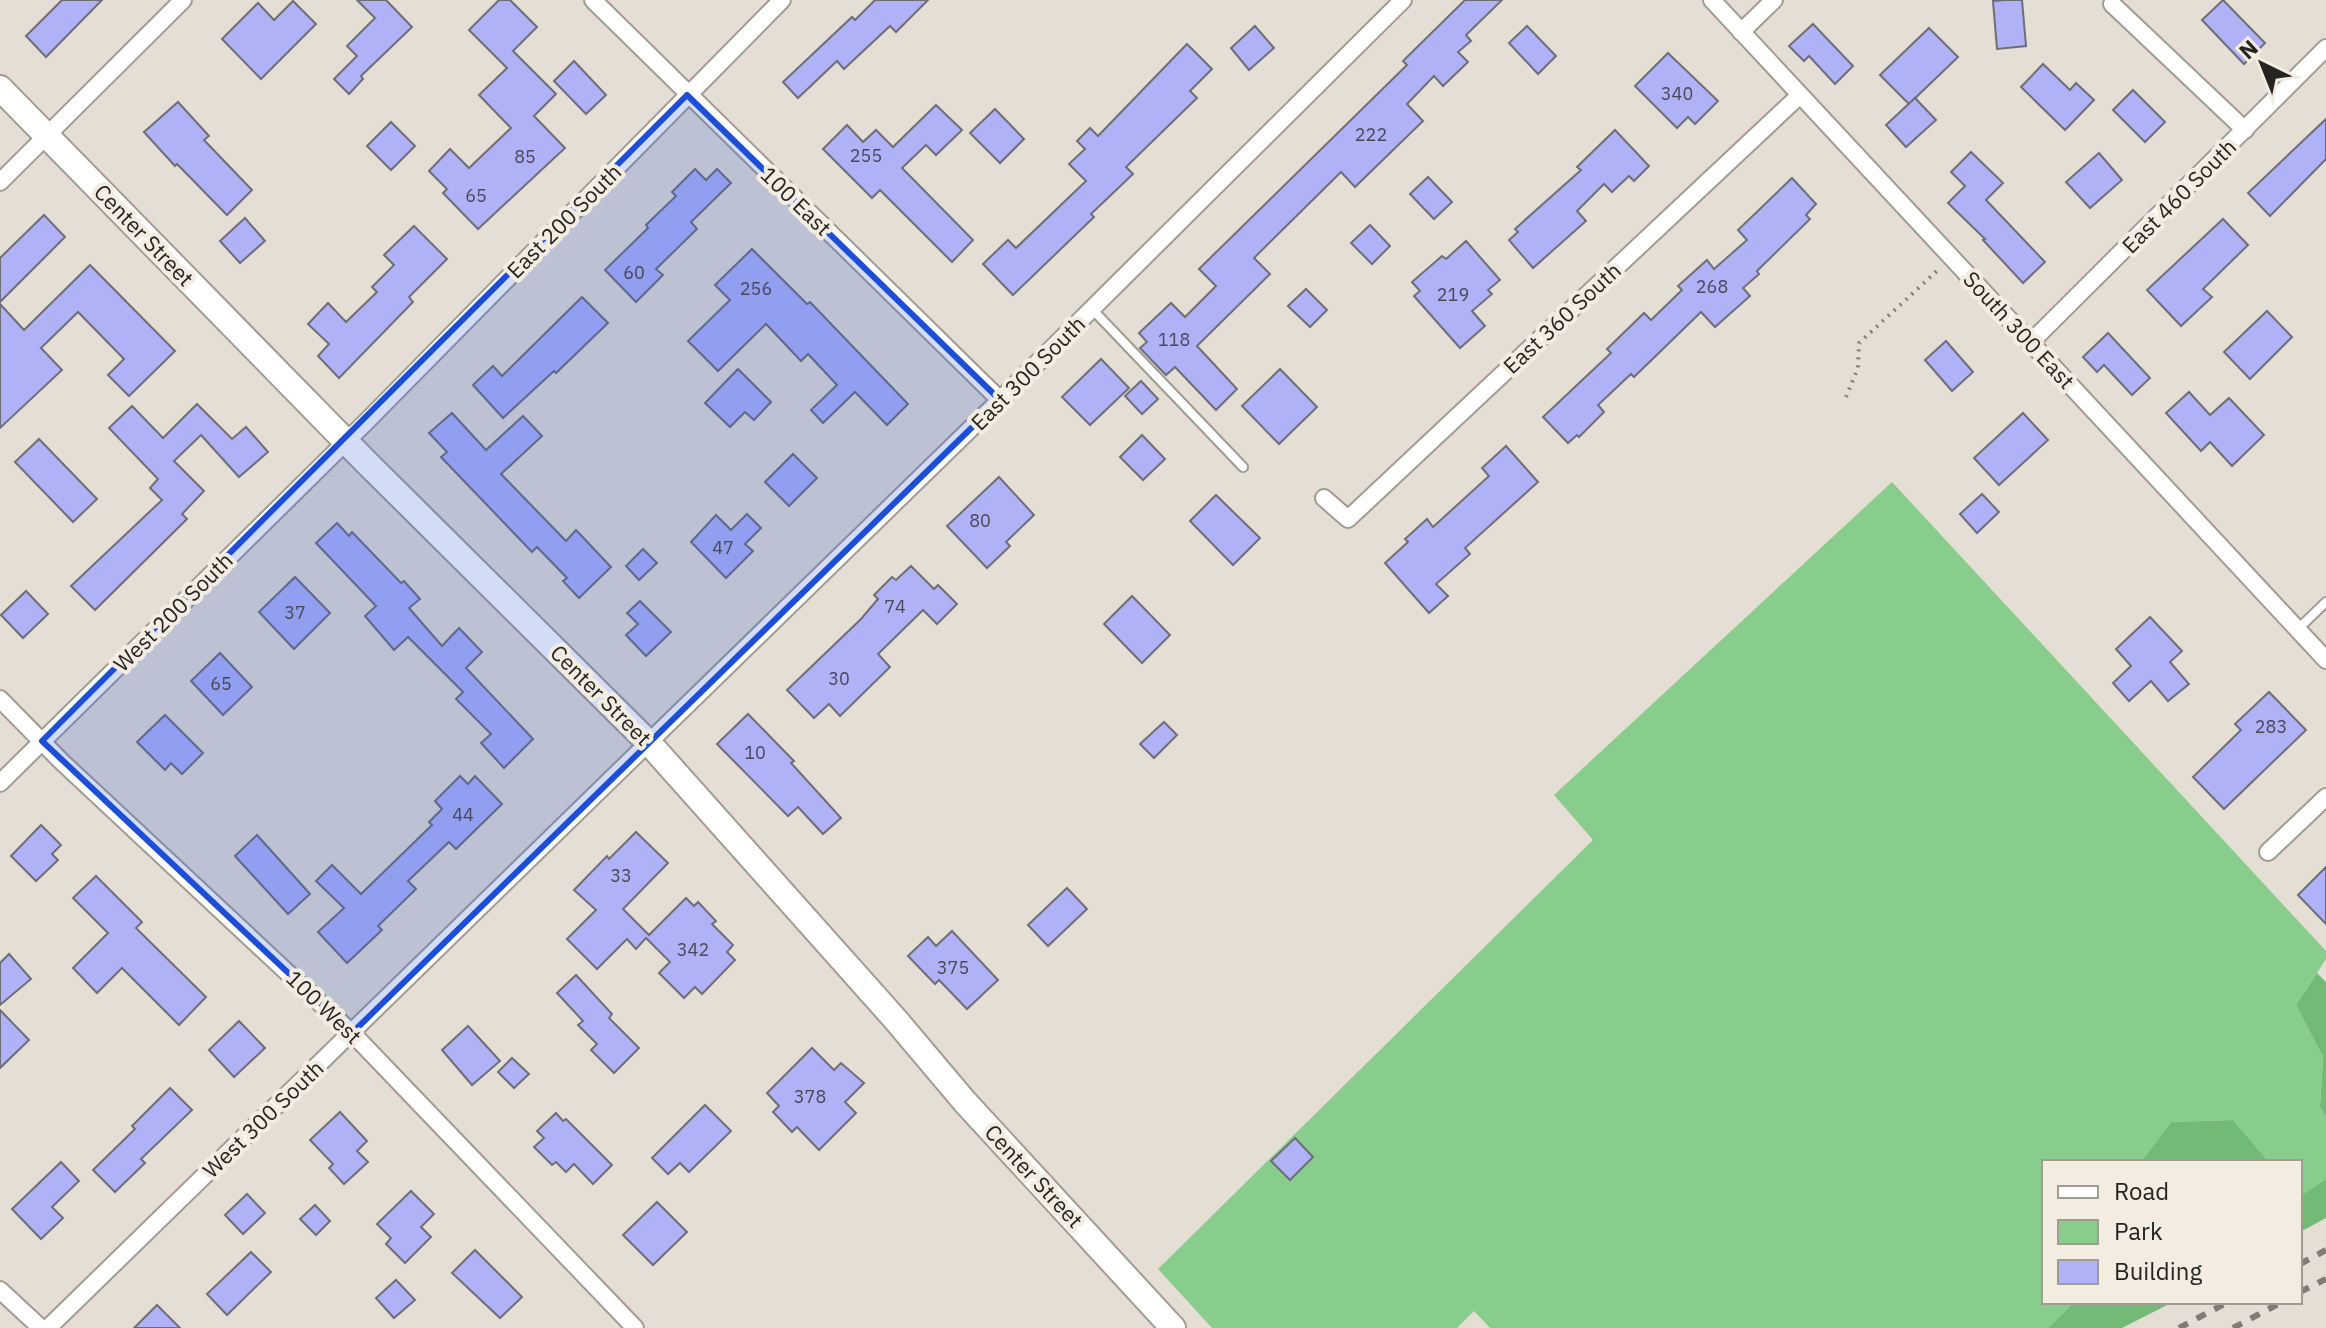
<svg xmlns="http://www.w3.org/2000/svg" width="2326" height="1328" font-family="'IBM Plex Sans',sans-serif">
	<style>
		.green { fill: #89cd8c }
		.forest { fill: #73ba77 }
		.building { fill: #afb2f6; stroke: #6e6e78; stroke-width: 2 }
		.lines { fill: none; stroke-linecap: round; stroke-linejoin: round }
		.lane-casing { stroke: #a19b91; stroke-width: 12 }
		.street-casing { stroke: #a19b91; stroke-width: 20 }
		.secondary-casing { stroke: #a19b91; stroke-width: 28 }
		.path { stroke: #827e77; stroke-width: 4; stroke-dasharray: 2 6; stroke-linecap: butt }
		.lane { stroke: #fff; stroke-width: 8 }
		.street { stroke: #fff; stroke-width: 16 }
		.secondary { stroke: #fff; stroke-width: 24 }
		.rail { stroke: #807b75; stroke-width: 6; stroke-dasharray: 10 10; stroke-linecap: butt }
		.marked { fill: #1d4ed8; fill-opacity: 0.2; stroke: #1d4ed8; stroke-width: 6; stroke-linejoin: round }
		.labels { text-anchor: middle; stroke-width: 8; stroke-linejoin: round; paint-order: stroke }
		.number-label { font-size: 18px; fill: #484856 }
		.street-label { font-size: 22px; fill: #262420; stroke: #f2ece1 }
	</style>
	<rect width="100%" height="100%" fill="#e5ded4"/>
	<path class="green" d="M1892 482 2326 951V959L2296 1005 2323 1057 2320 1105 2326 1117V1179L2300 1196V1162H2269L2233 1120 2171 1122 2141 1162H2044V1302H2074L2048 1328H1490L1474 1311 1457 1328H1212L1158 1269 1593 840 1554 795Z"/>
	<g class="forest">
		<path d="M2317 973 2326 982V1117L2320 1106 2323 1057 2296 1005Z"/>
		<path d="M2233 1120 2269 1162H2141L2171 1122Z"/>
		<path d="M2326 1179V1218L2300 1232V1196Z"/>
		<path d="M2074 1302H2173L2122 1328H2048Z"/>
	</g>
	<g class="building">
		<path d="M62 0H102L46 57 26 36Z"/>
		<path d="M357 0H386L412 27 361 76 363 79 349 94 334 79 357 56 347 46 375 18Z"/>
		<path d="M499 0H510L537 27 513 51 556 94 534 116 565 148 478 229 443 193 447 189 429 171 450 149 469 168 511 128 479 95 507 68 469 30Z"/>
		<path d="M875 0H928L896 32 890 26 844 69 837 61 798 98 783 82 852 17 855 20Z"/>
		<path d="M1465 0H1502L1466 35 1471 41 1458 52 1468 62 1443 86 1434 76 1407 104 1423 121 1355 187 1341 172 1254 258 1270 274 1197 346 1237 389 1216 410 1175 367 1166 375 1140 348 1147 342 1139 333 1171 303 1185 317 1216 286 1199 269 1407 65 1403 61Z"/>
		<path d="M2006 0H2022L2026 46 1997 49 1993 1Z"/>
		<path d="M2223 0 2265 43 2244 64 2202 20Z"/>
		<path d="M293 1 316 24 261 79 222 39 258 3 274 20Z"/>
		<path d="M1813 24 1853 66 1835 84 1809 56 1804 61 1789 46Z"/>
		<path d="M1255 26 1274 48 1249 70 1231 48Z"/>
		<path d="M1527 26 1556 56 1538 74 1509 43Z"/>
		<path d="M1929 28 1958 57 1909 104 1880 75Z"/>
		<path d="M1187 44 1212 69 1190 91 1197 98 1126 167 1133 174 1091 214 1094 217 1013 295 983 264 1008 240 1016 248 1086 181 1069 164 1085 149 1077 141 1090 128 1098 136Z"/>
		<path d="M1668 53 1718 101 1695 124 1688 117 1677 128 1635 86Z"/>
		<path d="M574 61 606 95 586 114 554 81Z"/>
		<path d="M2043 64 2070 90 2076 83 2094 100 2065 130 2021 87Z"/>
		<path d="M2133 90 2165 122 2145 142 2113 110Z"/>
		<path d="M1915 98 1936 120 1906 147 1886 125Z"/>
		<path d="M178 102 209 136 204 140 252 190 227 215 177 164 175 166 144 132Z"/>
		<path d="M936 105 962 130 936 155 926 145 902 168 973 240 952 262 880 190 872 198 823 149 847 125 863 142 876 130 893 147Z"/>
		<path d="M995 109 1024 139 1000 163 970 133Z"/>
		<path d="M2326 119V159L2270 216 2248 193Z"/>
		<path d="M391 122 415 146 391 170 367 146Z"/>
		<path d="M1615 130 1649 166 1634 181 1629 176 1612 192 1604 184 1577 211 1586 221 1533 268 1509 240 1518 232 1515 229 1581 170 1577 167Z"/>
		<path d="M1971 152 2003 183 1986 200 2045 262 2023 283 1983 240 1985 239 1948 203 1965 186 1951 172Z"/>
		<path d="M2099 153 2122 180 2090 208 2066 182Z"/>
		<path d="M695 169 706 180 717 169 731 183 691 222 697 229 656 269 663 275 636 302 605 270 648 228 646 225 676 196 672 192Z"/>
		<path d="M1428 177 1452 202 1434 219 1410 194Z"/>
		<path d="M1792 178 1816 204 1806 215 1810 219 1757 271 1759 274 1743 288 1750 296 1715 327 1701 312 1634 377 1631 374 1598 405 1604 412 1579 437 1577 435 1568 443 1543 417 1611 353 1607 349 1644 313 1651 320 1682 290 1678 286 1707 260 1714 269 1747 240 1738 230Z"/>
		<path d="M44 215 65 237 0 302V258Z"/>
		<path d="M245 218 265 241 240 263 220 241Z"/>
		<path d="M2223 219 2248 245 2203 289 2212 297 2181 326 2147 290Z"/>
		<path d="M1370 225 1390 246 1372 264 1351 243Z"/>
		<path d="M414 226 447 259 409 297 413 302 339 378 318 356 329 344 308 324 328 303 346 322 377 292 372 287 394 265 384 255Z"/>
		<path d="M1466 241 1500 280 1488 290 1492 294 1472 311 1485 326 1460 348 1414 296 1420 291 1412 282 1442 256 1446 259Z"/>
		<path d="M752 249 807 304 810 302 908 404 887 425 855 392 823 423 811 410 837 385 808 354 801 361 766 324 718 371 688 341 730 300 715 285Z"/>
		<path d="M90 265 175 351 129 396 108 375 124 359 78 312 41 348 62 370 0 428V304L24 330Z"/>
		<path d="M1306 289 1327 310 1310 327 1288 306Z"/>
		<path d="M582 297 608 323 556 373 554 371 503 418 473 385 493 366 502 376Z"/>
		<path d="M2267 311 2292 337 2250 379 2224 352Z"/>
		<path d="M2108 333 2150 378 2132 395 2104 365 2097 372 2083 357Z"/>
		<path d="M1946 341 1973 372 1952 391 1925 360Z"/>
		<path d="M1101 359 1129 388 1090 425 1062 397Z"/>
		<path d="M738 369 771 402 754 420 745 412 730 427 705 403Z"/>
		<path d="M1280 369 1317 407 1279 444 1242 406Z"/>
		<path d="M1141 381 1158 399 1142 414 1125 396Z"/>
		<path d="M2189 392 2210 415 2229 398 2264 435 2232 466 2210 442 2201 451 2166 413Z"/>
		<path d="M197 404 232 439 246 427 268 452 239 477 201 435 174 461 204 491 182 514 187 519 95 610 71 586 162 500 150 488 158 479 109 428 132 406 163 438Z"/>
		<path d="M452 413 486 450 523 416 542 436 501 474 566 541 576 530 611 567 579 598 563 581 567 578 537 547 532 552 441 457 447 452 429 433Z"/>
		<path d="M2023 413 2048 440 1999 485 1974 458Z"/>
		<path d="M1142 435 1165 459 1143 480 1120 457Z"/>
		<path d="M39 439 97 499 73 522 15 462Z"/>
		<path d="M1506 446 1538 482 1465 548 1470 554 1436 584 1448 596 1429 613 1385 563 1408 542 1405 539 1427 519 1433 527 1489 476 1482 468Z"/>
		<path d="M793 454 817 478 789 506 765 482Z"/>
		<path d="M999 477 1034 515 1006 542 1010 546 987 568 947 526Z"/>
		<path d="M1982 494 1999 512 1977 533 1960 514Z"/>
		<path d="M1216 495 1260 538 1233 565 1190 521Z"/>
		<path d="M747 514 761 528 745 544 753 551 726 578 691 542 716 515 731 530Z"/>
		<path d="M337 523 349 536 352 532 401 583 404 581 420 599 409 608 442 646 459 628 482 652 466 668 533 739 504 768 481 743 491 734 456 699 463 692 408 637 394 650 365 616 376 606 316 543Z"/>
		<path d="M643 549 657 563 639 580 626 566Z"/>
		<path d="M911 566 934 589 938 585 957 604 937 624 923 610 878 654 890 667 840 716 829 704 814 718 787 690 861 619 878 599 874 595 892 577 896 580Z"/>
		<path d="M295 577 330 613 294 649 259 612Z"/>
		<path d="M26 591 48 614 23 638 1 615Z"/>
		<path d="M1132 596 1170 635 1142 663 1104 624Z"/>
		<path d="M640 601 671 632 646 656 626 635 638 624 627 613Z"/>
		<path d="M2150 617 2182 651 2170 662 2189 684 2168 701 2151 681 2129 701 2113 683 2131 666 2116 649Z"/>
		<path d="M220 653 252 687 223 715 191 681Z"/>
		<path d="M2269 692 2306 730 2224 809 2193 777 2241 730 2235 724Z"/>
		<path d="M748 714 794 761 791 763 841 818 823 834 798 807 788 816 717 744Z"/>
		<path d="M165 715 203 753 182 774 171 763 165 770 137 742Z"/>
		<path d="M1164 722 1177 735 1154 758 1140 744Z"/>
		<path d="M460 776 468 784 475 776 502 804 456 849 449 842 408 881 416 889 378 926 382 930 347 963 318 932 344 908 316 881 332 865 361 894 432 825 429 822 442 809 435 801Z"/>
		<path d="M41 825 61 845 52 854 58 860 36 881 11 856Z"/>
		<path d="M636 832 668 863 623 909 649 935 686 898 694 906 698 902 716 921 712 924 733 945 727 952 735 960 702 994 695 987 684 998 659 973 670 962 646 938 636 949 627 939 597 969 567 939 596 910 574 890 607 856 609 859Z"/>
		<path d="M257 835 310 894 288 914 235 856Z"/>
		<path d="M2326 867V924L2298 895Z"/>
		<path d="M96 876 142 922 136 928 206 997 179 1025 122 968 97 993 73 968 108 933 73 898Z"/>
		<path d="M1067 888 1087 909 1048 946 1028 925Z"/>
		<path d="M952 931 998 980 967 1009 939 980 935 984 908 956 928 937 936 946Z"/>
		<path d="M9 954 31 979 0 1005V963Z"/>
		<path d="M576 975 612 1014 609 1018 639 1048 614 1073 591 1050 597 1044 578 1025 583 1021 557 993Z"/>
		<path d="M0 1010 29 1040 0 1068Z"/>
		<path d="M239 1021 265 1048 234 1077 209 1050Z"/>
		<path d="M468 1026 500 1061 472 1085 442 1050Z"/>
		<path d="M812 1048 834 1070 841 1063 864 1083 845 1102 856 1113 819 1150 797 1127 792 1132 773 1112 779 1106 767 1093Z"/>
		<path d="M512 1058 529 1074 514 1088 498 1072Z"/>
		<path d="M170 1088 192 1110 141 1159 145 1163 115 1192 93 1170 135 1129 132 1126Z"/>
		<path d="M705 1105 731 1131 689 1172 680 1163 668 1174 652 1158Z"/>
		<path d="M340 1112 367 1141 357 1151 368 1162 344 1184 329 1168 333 1164 310 1140Z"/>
		<path d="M556 1113 563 1121 566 1119 612 1165 593 1184 574 1164 566 1172 556 1162 552 1165 534 1147 544 1138 537 1131Z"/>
		<path d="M1295 1138 1313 1157 1290 1180 1271 1161Z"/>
		<path d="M61 1162 79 1181 52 1207 63 1218 41 1239 12 1209Z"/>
		<path d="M411 1191 434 1214 421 1227 431 1237 405 1263 386 1244 391 1238 377 1224Z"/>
		<path d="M247 1194 265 1213 243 1234 225 1215Z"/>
		<path d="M657 1202 687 1232 653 1265 623 1235Z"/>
		<path d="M315 1205 330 1221 316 1235 300 1219Z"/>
		<path d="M475 1250 522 1297 500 1318 452 1273Z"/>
		<path d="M251 1252 271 1272 227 1315 207 1294Z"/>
		<path d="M396 1280 415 1300 394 1318 376 1298Z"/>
		<path d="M157 1305 180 1328H134Z"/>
	</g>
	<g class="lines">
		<g class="lane-casing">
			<g id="lane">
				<path d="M1092 309 1243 467"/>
				<path d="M2298 629 2326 602"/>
			</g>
		</g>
		<g class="street-casing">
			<g id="street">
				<path d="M593 0 1000 400"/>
				<path d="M1712 0 2326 660"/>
				<path d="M2112 4 2245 130"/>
				<path d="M1741 32 1774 0"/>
				<path d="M0 182 183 0"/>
				<path d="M2030 343 2326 48"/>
				<path d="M1324 498 1348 519 1800 95"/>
				<path d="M0 699 62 762 352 1033 635 1328"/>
				<path d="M0 783 368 420 782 0"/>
				<path d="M2268 852 2326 797"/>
				<path d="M0 1290 41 1328"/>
				<path d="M48 1328 1000 400 1403 0"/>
			</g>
		</g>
		<g class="secondary-casing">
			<path id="secondary" d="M0 88 366 462 649 743 895 1019 965 1102 1173 1328"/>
		</g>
		<path class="path" d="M1846 397 1858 368 1859 343 1938 270"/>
		<use href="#lane" class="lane"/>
		<use href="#street" class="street"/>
		<use href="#secondary" class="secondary"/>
		<g class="rail">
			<path d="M2300 1264 2326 1250"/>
			<path d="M2300 1292 2326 1279"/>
			<path d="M2179 1328 2228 1302"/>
			<path d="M2233 1328 2282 1302"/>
		</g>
	</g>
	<path class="marked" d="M687 95 1000 400 352 1033 42 741Z"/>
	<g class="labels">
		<g class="number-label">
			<text x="1677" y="100">340</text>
			<text x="1371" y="141">222</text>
			<text x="866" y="162">255</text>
			<text x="525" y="163">85</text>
			<text x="476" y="202">65</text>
			<text x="634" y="279">60</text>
			<text x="1712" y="293">268</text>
			<text x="756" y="295">256</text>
			<text x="1453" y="301">219</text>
			<text x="1174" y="346">118</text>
			<text x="980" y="527">80</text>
			<text x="723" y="554">47</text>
			<text x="895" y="613">74</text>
			<text x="295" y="619">37</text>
			<text x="839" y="685">30</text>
			<text x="221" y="690">65</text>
			<text x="2271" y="733">283</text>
			<text x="755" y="759">10</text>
			<text x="463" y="821">44</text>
			<text x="621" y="882">33</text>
			<text x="693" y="956">342</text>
			<text x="953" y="974">375</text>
			<text x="810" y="1103">378</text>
		</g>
		<g class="street-label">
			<text transform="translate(2179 196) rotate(-45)" y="8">East 460 South</text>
			<text transform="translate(796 201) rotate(44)" y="8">100 East</text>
			<text transform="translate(564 221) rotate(-45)" y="8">East 200 South</text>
			<text transform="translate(144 235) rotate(46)" y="8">Center Street</text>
			<text transform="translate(1562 318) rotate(-43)" y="8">East 360 South</text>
			<text transform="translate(2019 330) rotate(47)" y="8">South 300 East</text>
			<text transform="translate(1028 373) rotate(-45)" y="8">East 300 South</text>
			<text transform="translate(173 612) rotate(-45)" y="8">West 200 South</text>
			<text transform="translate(601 695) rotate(45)" y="8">Center Street</text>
			<text transform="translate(324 1007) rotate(44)" y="8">100 West</text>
			<text transform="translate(263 1119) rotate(-44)" y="8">West 300 South</text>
			<text transform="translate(1034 1176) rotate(47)" y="8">Center Street</text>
		</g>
	</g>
	<rect x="2042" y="1160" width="260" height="144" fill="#f2ece1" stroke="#a09c94" stroke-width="2"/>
	<rect x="2058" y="1186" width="40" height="12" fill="#ffffff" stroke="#a09c94" stroke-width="2"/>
	<text x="2114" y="1200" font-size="24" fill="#262420">Road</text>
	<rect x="2058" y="1220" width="40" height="24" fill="#89cd8c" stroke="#a09c94" stroke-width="2"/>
	<text x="2114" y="1240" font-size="24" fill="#262420">Park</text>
	<rect x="2058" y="1260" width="40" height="24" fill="#afb2f6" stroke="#a09c94" stroke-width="2"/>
	<text x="2114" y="1280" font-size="24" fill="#262420">Building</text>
	<g transform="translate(2262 64) rotate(317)" stroke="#f2ece1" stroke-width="6" paint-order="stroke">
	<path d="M0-6L14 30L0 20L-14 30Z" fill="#262420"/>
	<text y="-12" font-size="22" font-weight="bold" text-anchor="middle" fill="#262420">N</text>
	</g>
</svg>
